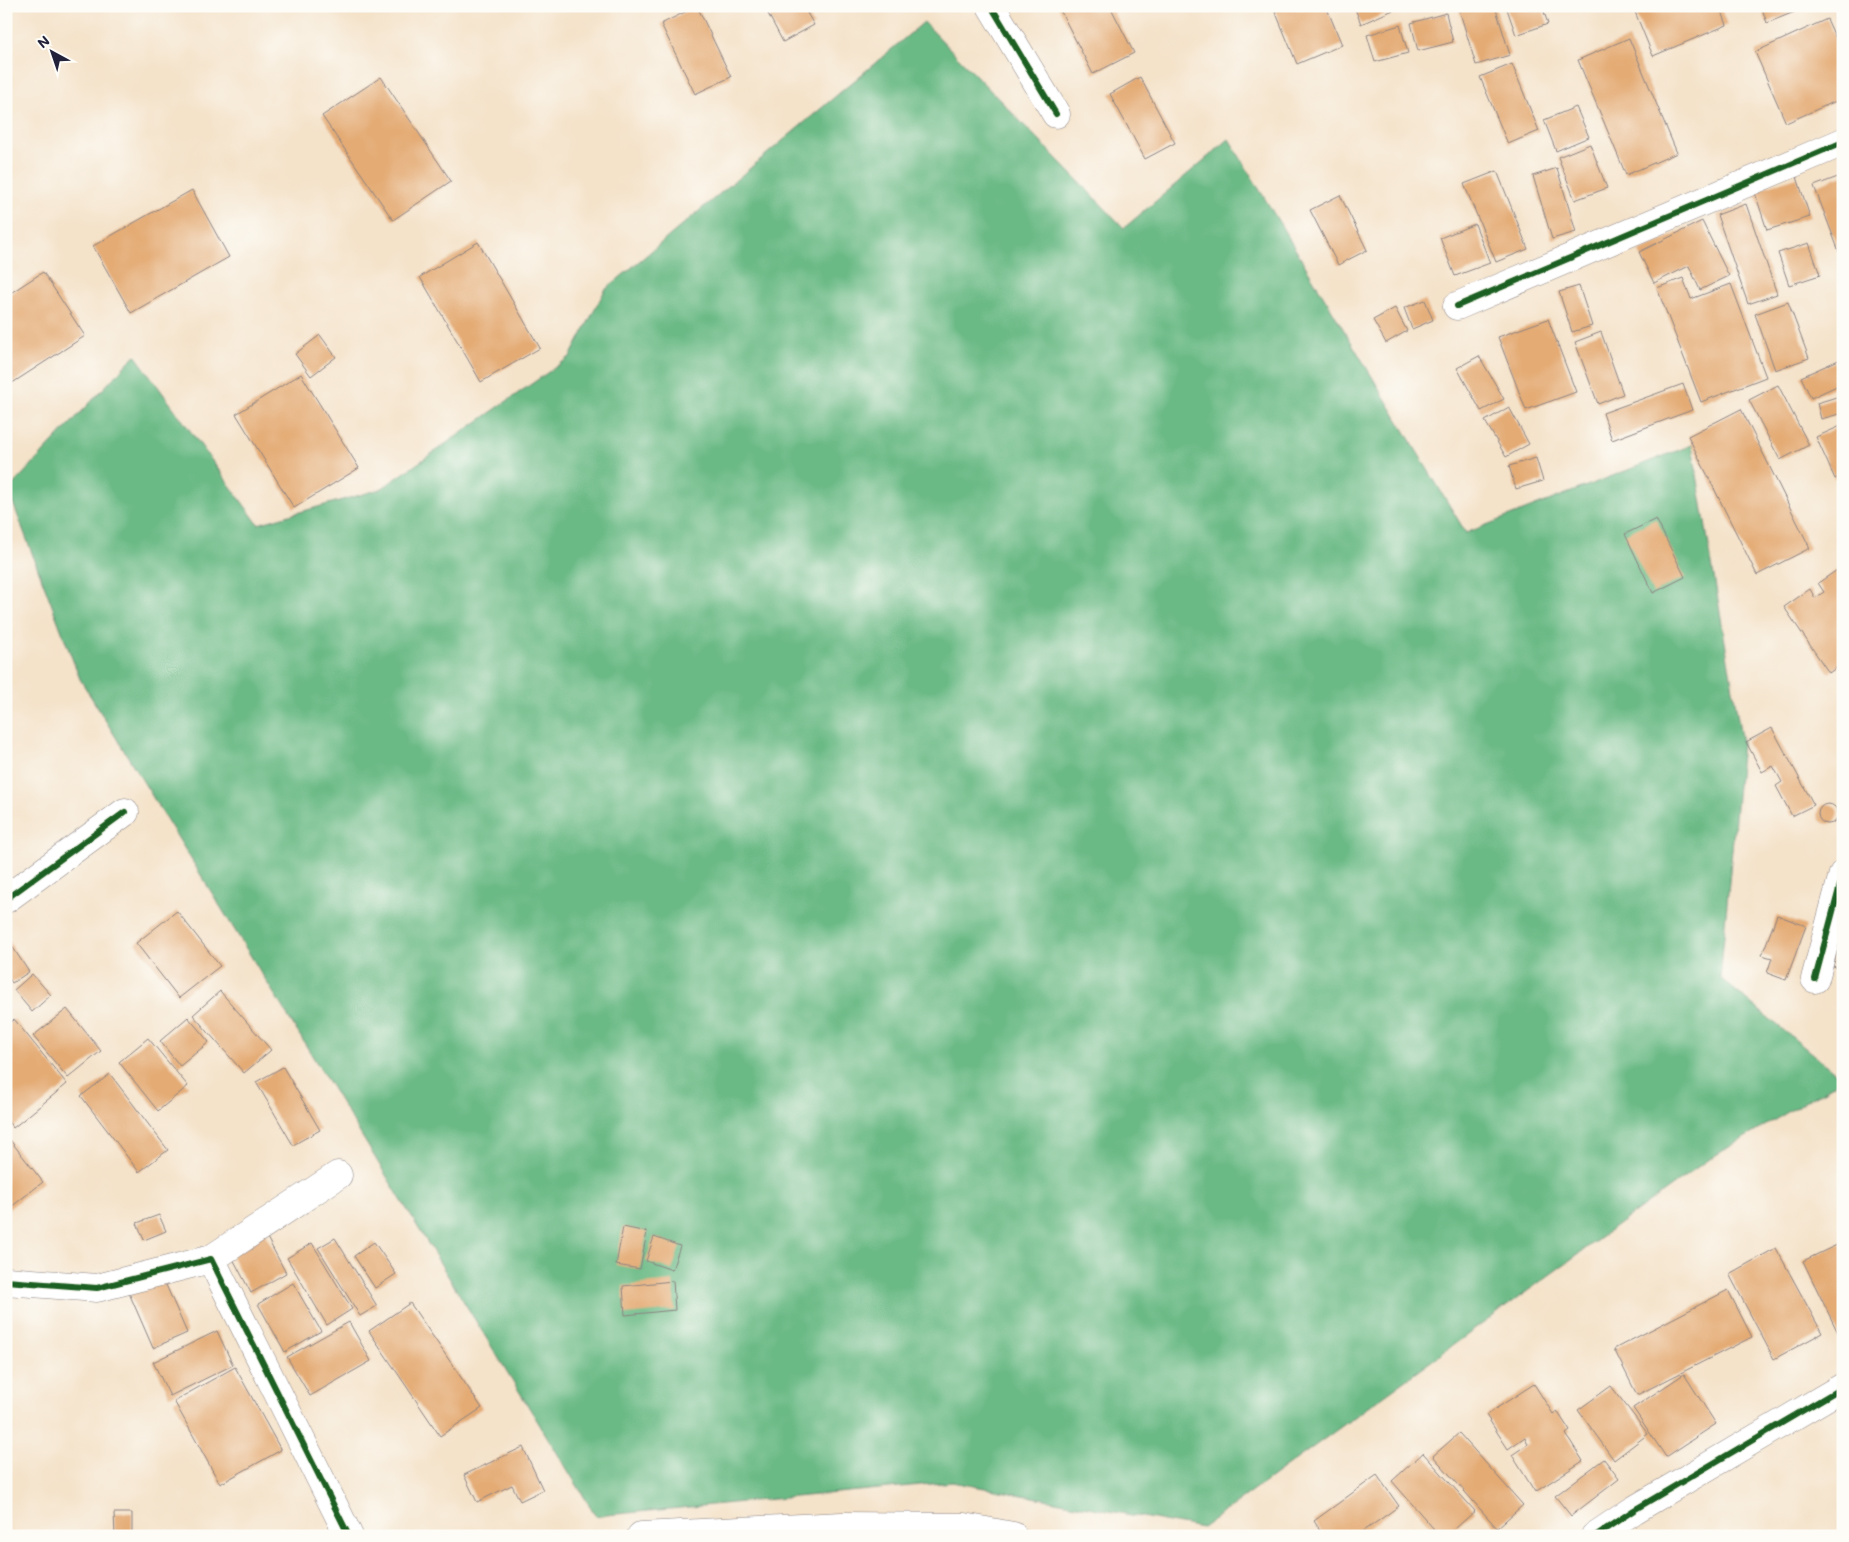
<svg xmlns="http://www.w3.org/2000/svg" width="1849" height="1542" font-family="Mali,sans-serif">
	<style>
		.forest { fill: #6bba85; stroke: #466e60 }
		.building { fill: #e4ab75 }
		.lines { fill: none; stroke-linecap: round; stroke-linejoin: round }
		.minor-casing { stroke: #8b8282; stroke-width: 29 }
		.major-casing { stroke: #8b8282; stroke-width: 29 }
		.minor { stroke: #fff; stroke-width: 28 }
		.major { stroke: #fff; stroke-width: 28 }
		.cycleway-casing { stroke: #fdfcf7; stroke-width: 9 }
		.cycleway { stroke: #1b5e20; stroke-width: 6 }
	</style>
	<rect width="100%" height="100%" fill="#fdfcf7"/>
	<filter id="ink" filterUnits="userSpaceOnUse"><feTurbulence type="fractalNoise" baseFrequency=".02" numOctaves="2"/><feDisplacementMap in="SourceGraphic" scale="10" xChannelSelector="R" yChannelSelector="G"/><feConvolveMatrix kernelMatrix="1 2 1 2 8 2 1 2 1" color-interpolation-filters="sRGB"/></filter>
	<filter id="wash" filterUnits="userSpaceOnUse"><feTurbulence type="fractalNoise" baseFrequency=".0096" numOctaves="4" result="noise"/><feDisplacementMap in="SourceGraphic" scale="20" xChannelSelector="R" yChannelSelector="G"/><feGaussianBlur stdDeviation="1.12" result="paint"/><feColorMatrix in="noise" values="0 0 0 0 0 0 0 0 0 0 0 0 0 0 0 0 0 1.4 0 .05"/><feComposite in="paint" operator="in"/></filter>
	<g filter="url(#wash)">
		<rect width="100%" height="100%" fill="#f4e2c9"/>
		<path class="forest" d="M924 22 1124 228 1229 139 1466 533 1692 445 1742 743 1720 978 1843 1079 1706 1161 1202 1528 952 1482 596 1516 80 679 8 490 135 355 258 524 381 489 570 357 605 290Z"/>
		<g id="blocks">
			<g class="building">
				<path d="M697 6 731 77 695 94 661 24Z"/>
				<path d="M764 6H803L814 25 783 42Z"/>
				<path d="M1058 6H1110L1134 53 1093 74Z"/>
				<path d="M1273 6H1326L1342 45 1297 64Z"/>
				<path d="M1354 6H1397L1398 8 1361 24Z"/>
				<path d="M1408 6H1424V7L1409 11Z"/>
				<path d="M1458 6H1495L1510 55 1476 65Z"/>
				<path d="M1506 6H1542L1548 24 1516 35Z"/>
				<path d="M1635 6H1720L1727 25 1653 56 1633 7Z"/>
				<path d="M1761 6H1809L1767 23Z"/>
				<path d="M1446 13 1453 42 1418 51 1411 23Z"/>
				<path d="M1827 19 1843 54V98L1786 123 1755 52Z"/>
				<path d="M1400 25 1408 53 1375 62 1367 35Z"/>
				<path d="M1629 38 1677 153 1626 175 1578 60Z"/>
				<path d="M1512 64 1539 131 1508 144 1480 77Z"/>
				<path d="M381 77 451 181 393 220 322 116Z"/>
				<path d="M1140 77 1175 143 1145 159 1110 94Z"/>
				<path d="M1576 107 1589 137 1556 151 1544 120Z"/>
				<path d="M1590 144 1607 188 1575 200 1558 157Z"/>
				<path d="M1557 168 1576 232 1552 239 1533 176Z"/>
				<path d="M1497 171 1528 249 1496 262 1464 184Z"/>
				<path d="M1843 175V262L1814 186Z"/>
				<path d="M1797 177 1810 217 1767 230 1754 190Z"/>
				<path d="M192 190 229 257 131 313 93 246Z"/>
				<path d="M1340 195 1367 250 1338 265 1310 210Z"/>
				<path d="M1746 204 1777 294 1748 304 1717 215Z"/>
				<path d="M1702 221 1729 276 1700 290 1689 266 1654 283 1639 252Z"/>
				<path d="M1475 224 1490 263 1455 276 1440 238Z"/>
				<path d="M478 242 540 348 481 382 420 277Z"/>
				<path d="M1809 243 1820 275 1789 285 1778 253Z"/>
				<path d="M43 272 85 336 6 387V296Z"/>
				<path d="M1683 278 1691 299 1731 284 1766 377 1701 402 1657 288Z"/>
				<path d="M1579 286 1592 326 1572 332 1559 292Z"/>
				<path d="M1425 300 1433 320 1412 329 1404 308Z"/>
				<path d="M1788 302 1809 358 1775 370 1755 314Z"/>
				<path d="M1395 308 1407 331 1386 343 1373 320Z"/>
				<path d="M1548 319 1576 392 1526 410 1498 337Z"/>
				<path d="M1601 332 1623 394 1598 404 1575 342Z"/>
				<path d="M320 335 336 357 311 376 295 354Z"/>
				<path d="M1479 356 1504 399 1481 411 1457 368Z"/>
				<path d="M1843 358V383L1811 398 1801 377Z"/>
				<path d="M301 374 359 468 294 508 236 414Z"/>
				<path d="M1683 384 1692 410 1612 440 1603 413Z"/>
				<path d="M1778 385 1809 445 1780 460 1749 400Z"/>
				<path d="M1843 395V413L1821 419 1817 403Z"/>
				<path d="M1509 407 1529 444 1506 457 1485 421Z"/>
				<path d="M1741 409 1810 548 1757 575 1688 436Z"/>
				<path d="M1843 425V475L1835 479 1816 437Z"/>
				<path d="M1536 458 1543 481 1516 489 1509 466Z"/>
				<path d="M1656 519 1685 577 1653 593 1625 534Z"/>
				<path d="M1843 566V663L1829 673 1784 607 1810 589 1815 598 1824 592 1818 583Z"/>
				<path d="M1772 728 1814 805 1792 816 1776 786 1782 782 1773 766 1762 772 1746 742Z"/>
				<circle cx="1828" cy="814" r="10"/>
				<path d="M177 911 220 966 179 998 136 943Z"/>
				<path d="M1777 915 1806 926 1786 980 1767 973 1772 958 1762 955Z"/>
				<path d="M6 937 29 972 12 983 6 974Z"/>
				<path d="M1838 950 1843 951V970L1833 966Z"/>
				<path d="M32 974 51 995 32 1012 14 990Z"/>
				<path d="M220 991 271 1050 244 1073 193 1015Z"/>
				<path d="M67 1009 101 1051 68 1078 33 1036Z"/>
				<path d="M188 1017 209 1042 180 1066 160 1041Z"/>
				<path d="M14 1019 67 1084 13 1128 6 1119V1026Z"/>
				<path d="M148 1038 188 1086 158 1111 119 1062Z"/>
				<path d="M283 1067 320 1130 293 1145 256 1082Z"/>
				<path d="M110 1074 168 1150 139 1172 81 1096Z"/>
				<path d="M6 1135 43 1182 6 1211Z"/>
				<path d="M159 1215 166 1231 144 1240 137 1223Z"/>
				<path d="M623 1227 647 1232 640 1269 616 1265Z"/>
				<path d="M264 1232 286 1273 251 1293 229 1251Z"/>
				<path d="M654 1237 680 1246 672 1270 646 1261Z"/>
				<path d="M335 1238 377 1306 360 1316 318 1248Z"/>
				<path d="M374 1242 396 1274 375 1288 354 1256Z"/>
				<path d="M312 1243 352 1309 327 1325 287 1258Z"/>
				<path d="M1841 1243 1843 1247V1343L1803 1261Z"/>
				<path d="M1776 1248 1822 1333 1774 1359 1729 1274Z"/>
				<path d="M163 1278 187 1333 153 1348 129 1293Z"/>
				<path d="M673 1281 675 1310 625 1315 623 1286Z"/>
				<path d="M293 1283 321 1331 285 1352 258 1304Z"/>
				<path d="M1728 1290 1752 1337 1637 1395 1614 1349Z"/>
				<path d="M410 1303 482 1408 440 1436 369 1331Z"/>
				<path d="M349 1322 371 1361 310 1396 287 1357Z"/>
				<path d="M217 1331 233 1365 170 1396 153 1362Z"/>
				<path d="M235 1367 281 1450 220 1484 174 1401Z"/>
				<path d="M1684 1374 1716 1424 1666 1457 1633 1408Z"/>
				<path d="M1534 1384 1553 1414 1557 1411 1570 1431 1566 1434 1583 1461 1535 1492 1512 1455 1528 1444 1525 1437 1508 1449 1486 1415Z"/>
				<path d="M1611 1386 1648 1434 1614 1460 1578 1410Z"/>
				<path d="M1459 1433 1523 1505 1497 1528 1433 1456Z"/>
				<path d="M523 1447 543 1490 520 1501 512 1485 477 1502 464 1475Z"/>
				<path d="M1423 1453 1475 1511 1447 1536H1440L1392 1481Z"/>
				<path d="M1604 1459 1619 1479 1571 1516 1555 1496Z"/>
				<path d="M1377 1475 1399 1506 1357 1536H1324L1314 1521Z"/>
				<path d="M114 1513H132V1536H115Z"/>
			</g>
		</g>
	</g>
	<g filter="url(#ink)">
		<use href="#blocks" fill-opacity="0" stroke="#8b8282" stroke-width="1"/>
		<g class="lines">
			<g class="minor-casing">
				<g id="minor">
					<path d="M991 6 1056 114"/>
					<path d="M1457 306 1843 142"/>
					<path d="M6 899 125 812"/>
					<path d="M1815 979 1843 874"/>
					<path d="M211 1259 338 1175"/>
					<path d="M6 1281 97 1288 211 1259 349 1536"/>
					<path d="M1595 1536 1634 1510 1843 1387"/>
				</g>
			</g>
			<g class="major-casing">
				<path id="major" d="M641 1536 842 1526 964 1527 1013 1536"/>
			</g>
			<use href="#minor" class="minor"/>
			<use href="#major" class="major"/>
			<g class="cycleway-casing">
				<g id="cycleway">
					<path d="M991 6 1056 114"/>
					<path d="M1457 306 1843 142"/>
					<path d="M6 899 125 812"/>
					<path d="M1815 979 1843 874"/>
					<path d="M6 1281 97 1288 211 1259 349 1536"/>
					<path d="M1595 1536 1634 1510 1843 1387"/>
				</g>
			</g>
			<use href="#cycleway" class="cycleway"/>
		</g>
	</g>
	<rect width="1849" height="1542" fill="none" stroke="#fdfcf7" stroke-width="25"/>
	<g transform="translate(52 52) rotate(320)" stroke="#fdfcf7" stroke-width="4" paint-order="stroke">
	<path d="M0-4L9 19L0 12L-9 19Z" fill="#22223b"/>
	<text y="-8" font-size="14" font-weight="bold" text-anchor="middle" fill="#22223b">N</text>
	</g>
</svg>
